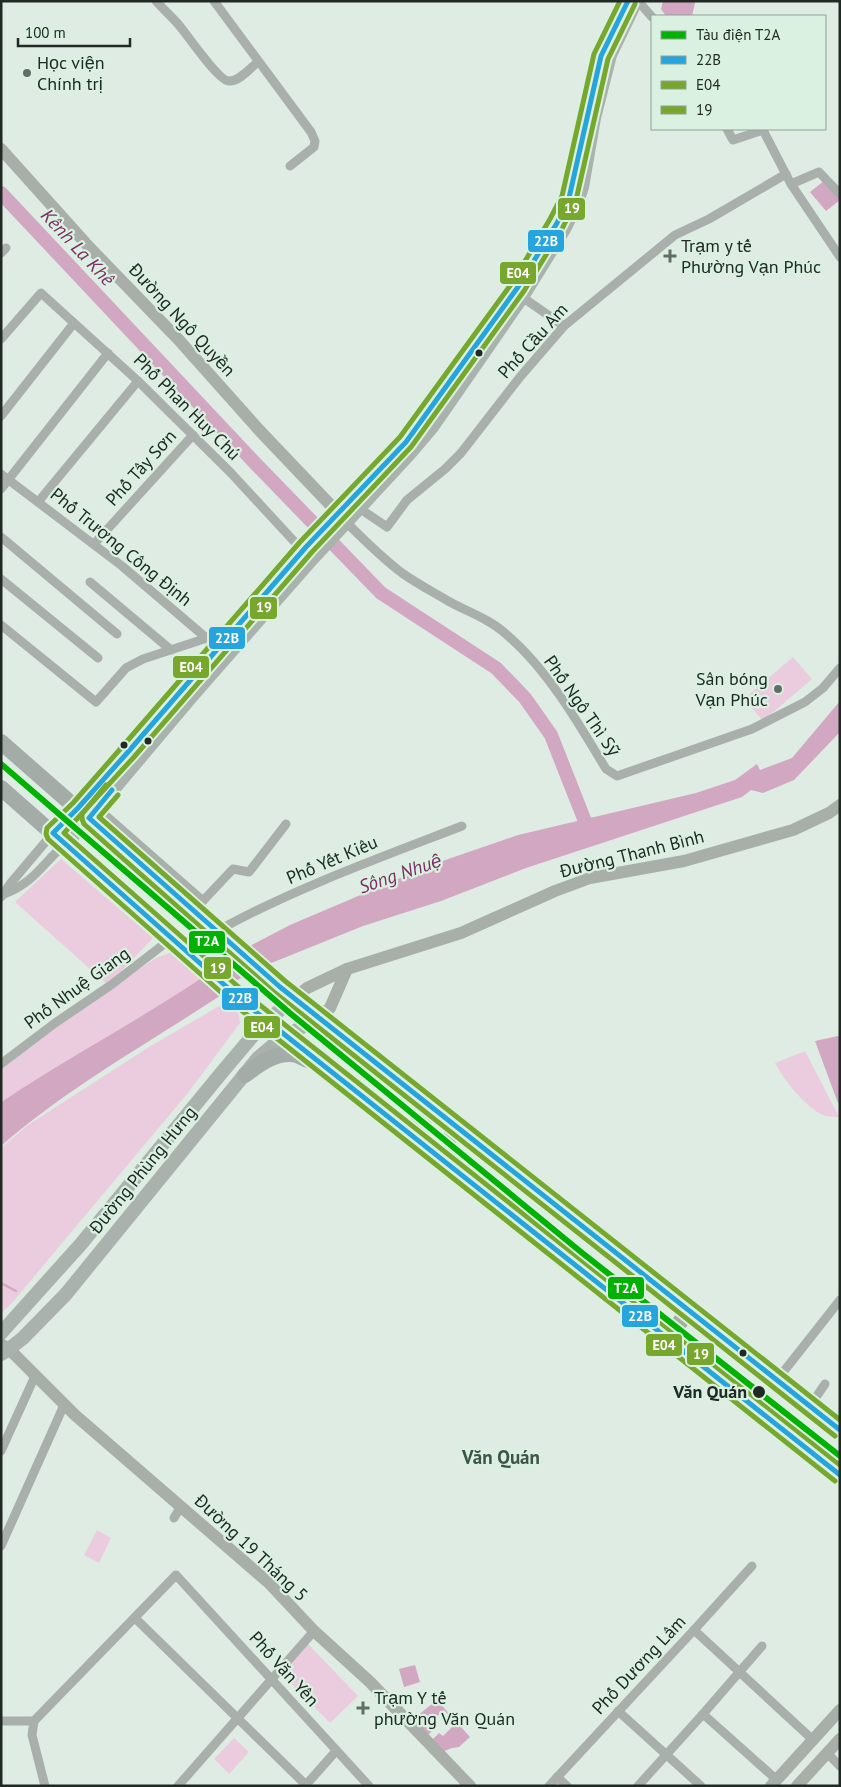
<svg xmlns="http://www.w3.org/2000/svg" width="841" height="1787" font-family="'PT Sans',sans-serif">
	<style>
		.green { fill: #ebccde }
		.water { fill: #d2a7c2 }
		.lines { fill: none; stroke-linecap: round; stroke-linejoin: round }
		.stream { stroke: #d2a7c2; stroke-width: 2.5 }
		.river { stroke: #d2a7c2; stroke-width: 14 }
		.street { stroke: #a9b0ab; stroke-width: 9 }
		.secondary { stroke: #a8afa9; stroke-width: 12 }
		.primary { stroke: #a9b2ac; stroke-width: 14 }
		.highway { stroke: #a4aca7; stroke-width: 16 }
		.bus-1-casing { stroke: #daf1e1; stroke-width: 9 }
		.bus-2-casing { stroke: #daf1e1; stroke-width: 9 }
		.bus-3-casing { stroke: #daf1e1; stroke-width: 9 }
		.bus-1 { stroke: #26a4de; stroke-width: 5 }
		.bus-2 { stroke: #77a72d; stroke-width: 5 }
		.bus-3 { stroke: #77a72d; stroke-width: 5 }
		.metro-1-casing { stroke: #daf1e1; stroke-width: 10 }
		.metro-1 { stroke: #03b104; stroke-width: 6 }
		.poi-dot { fill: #636d66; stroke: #daf1e1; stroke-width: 2 }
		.bus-dot { fill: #202923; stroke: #daf1e1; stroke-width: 2 }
		.labels { text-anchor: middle; stroke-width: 4.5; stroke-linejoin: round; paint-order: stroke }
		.poi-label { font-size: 18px; fill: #202923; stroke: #daf1e1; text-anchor: start }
		.street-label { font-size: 18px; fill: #202923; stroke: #daf1e1 }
		.stop-label { font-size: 18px; font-weight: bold; fill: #202923; stroke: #daf1e1; text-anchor: end }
		.water-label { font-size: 19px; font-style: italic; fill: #7d2e64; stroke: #daf1e1 }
		.neighbourhood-label { font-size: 19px; font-weight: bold; fill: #3f5346; stroke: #daf1e1 }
		.line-badge { stroke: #daf1e1; stroke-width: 2 }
		.badge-label { font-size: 14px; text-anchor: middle; font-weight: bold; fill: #fff }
	</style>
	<rect width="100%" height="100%" fill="#dfece3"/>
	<g class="green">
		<path d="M793 657 812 679 763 721 744 699Z"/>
		<path d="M61 859 153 938 108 985 15 902Z"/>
		<path d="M175 951 205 978 173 1001 1 1104V1066L55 1024 156 958Z"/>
		<path d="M221 1005 238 1009 240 1023 187 1094 11 1304 1 1313V1148L28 1125 149 1047Z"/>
		<path d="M805 1051 839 1117C835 1117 828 1117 823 1115 805 1107 784 1080 775 1063Z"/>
		<path d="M97 1530 111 1538 99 1563 84 1555Z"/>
		<path d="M306 1642 358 1696 330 1723 279 1671Z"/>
		<path d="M234 1738 249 1752 229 1774 214 1759Z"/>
	</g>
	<g class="water">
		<path d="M663 1H694L695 3 692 16H666L661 9Z"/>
		<path d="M825 180 840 198V200L826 211 810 192Z"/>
		<path d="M840 701V732L794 780 763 793 751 790 742 797 526 868 441 901 363 926 264 966 244 949 290 925 431 865 518 835 696 793 735 780 757 764 760 770 792 758Z"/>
		<path d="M209 973 229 990C152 1041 70 1086 1 1146V1103L3 1101C70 1056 142 1019 209 973Z"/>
		<path d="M838 1036 840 1038V1103H838L815 1041Z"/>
		<path d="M415 1665 420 1682 404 1687 399 1669Z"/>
		<path d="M437 1700 470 1737 459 1747 452 1748 442 1752 431 1741 439 1733 443 1736 456 1723 444 1710 430 1723 435 1728 427 1736 412 1720Z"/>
	</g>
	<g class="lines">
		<path class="stream" d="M1 1283 16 1291"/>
		<g class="river">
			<path d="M1 193 253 461 381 593 496 668 525 698 551 735 590 834"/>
			<path d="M213 987 261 957"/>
		</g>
		<g class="street">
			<path d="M156 1C163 9 171 16 178 24 187 34 218 81 229 81 239 82 250 68 258 62"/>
			<path d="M214 1 311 132 315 141 314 147 290 166"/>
			<path d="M638 1 652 17"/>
			<path d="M727 129 733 140 760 131 764 132 791 184 819 172 840 194"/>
			<path d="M791 184 840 257"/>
			<path d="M1 253 6 248"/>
			<path d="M522 297 564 326"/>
			<path d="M1 339 41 293 138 381 231 473 303 551"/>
			<path d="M1 416 74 323"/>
			<path d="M1 474 122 566 218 648"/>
			<path d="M1 489 108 353"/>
			<path d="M38 502 138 381"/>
			<path d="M359 508 387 527 407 500 445 469 461 453 520 377 564 326 675 235 709 219 786 174"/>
			<path d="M346 522C364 540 382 558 402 573 416 583 433 592 448 601 468 612 490 619 507 635 548 670 579 724 606 769L617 776 752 729 805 702 823 688 840 668"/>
			<path d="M1 537 117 634"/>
			<path d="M94 544 193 435"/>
			<path d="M1 579 98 658"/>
			<path d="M90 582 171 650"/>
			<path d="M1 625 96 702 126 668 143 659 207 638"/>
			<path d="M97 808 203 901"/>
			<path d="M4 894C35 882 42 864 65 844"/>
			<path d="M1 897 10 884 53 833"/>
			<path d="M199 905 233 869 249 872 286 824"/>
			<path d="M217 931C295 888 379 858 462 826"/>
			<path d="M1 1064 55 1023 111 985 172 938"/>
			<path d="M777 1380 840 1300"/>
			<path d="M810 1406 825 1384"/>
			<path d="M1 1451 35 1376"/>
			<path d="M174 1518 181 1506"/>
			<path d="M1 1546 64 1405"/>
			<path d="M135 1618 306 1785"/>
			<path d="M694 1630 813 1740"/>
			<path d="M618 1711 701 1786"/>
			<path d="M703 1714 762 1646"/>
			<path d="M1 1721H34"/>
			<path d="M34 1721 176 1575 369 1786"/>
			<path d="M34 1721 32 1735 45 1786"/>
			<path d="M827 1753 840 1766"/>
			<path d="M557 1777 567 1786"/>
			<path d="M178 1786 314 1631"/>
			<path d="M305 1786 336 1751"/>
			<path d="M549 1786 694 1630 752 1566"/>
			<path d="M638 1786 703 1714 777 1780"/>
		</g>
		<g class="secondary">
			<path d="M1 149 89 247 178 339 260 431 338 513"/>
			<path d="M294 998 307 988 347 969 461 933 555 891 590 878 684 861 793 830 829 813 840 805"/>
			<path d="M319 1017 330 1008 347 969"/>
			<path d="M1 1344 9 1349 75 1415 269 1583 314 1631 370 1682 470 1786"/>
			<path d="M771 1786 840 1710"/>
			<path d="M797 1786 840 1739"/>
		</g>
		<g class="primary">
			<path d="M558 221 569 198 579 154"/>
			<path d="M53 833 78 808 128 752 306 547 406 442 525 276"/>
			<path d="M65 844 89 818 190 698 311 560 410 453 432 427 522 297 564 229 576 205 582 187 594 118 610 55 636 1"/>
			<path d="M1 1333 81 1244 223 1071 261 1026 294 998"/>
			<path d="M1 1354 9 1349 23 1338 66 1294 258 1058 278 1041 319 1017"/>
		</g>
		<g class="highway">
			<path d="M1 742 280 987 840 1430"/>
			<path d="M1 788 246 1004 840 1475"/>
			<path d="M245 1075C259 1064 278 1050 297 1055 302 1057 306 1060 311 1061"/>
			<path d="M411 1134 434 1108"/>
			<path d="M437 1155 458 1127"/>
			<path d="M668 1338 689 1310"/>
		</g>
		<g class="bus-1-casing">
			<g id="bus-1">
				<path d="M628 1 601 56 569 198 557 223 518 287 406 442 306 547 128 752 78 808 53 833 246 1004 840 1475"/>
				<path d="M112 790 89 818 280 987 840 1430"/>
			</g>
		</g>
		<g class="bus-2-casing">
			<g id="bus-2">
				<path d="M620 1 594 54 562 196 550 219 512 283 400 437 300 542 122 747 73 803 47 828 46 834 48 839 241 1010 835 1481"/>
				<path d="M106 785 82 814V819L84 824 275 993 835 1436"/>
			</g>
		</g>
		<g class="bus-3-casing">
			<g id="bus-3">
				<path d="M635 4 608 59 576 200 563 227 524 291 411 447 312 552 134 757 64 833 251 998 840 1465"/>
				<path d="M118 795 99 817 285 981 840 1420"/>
			</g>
		</g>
		<use href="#bus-1" class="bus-1"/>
		<use href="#bus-2" class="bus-2"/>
		<use href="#bus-3" class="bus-3"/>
		<g class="metro-1-casing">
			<path id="metro-1" d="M1 764 291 1014 581 1252 840 1456"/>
		</g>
		<use href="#metro-1" class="metro-1"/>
	</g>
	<g class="poi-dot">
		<circle cx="27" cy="73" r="5"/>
		<path d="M667.5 248.5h5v5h5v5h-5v5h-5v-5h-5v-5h5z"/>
		<circle cx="778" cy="689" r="5"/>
		<path d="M360.5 1700.5h5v5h5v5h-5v5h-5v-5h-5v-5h5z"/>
	</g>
	<g class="bus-dot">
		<circle cx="479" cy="353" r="4.5"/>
		<circle cx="148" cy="741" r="4.5"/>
		<circle cx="124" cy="745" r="4.5"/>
		<circle cx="743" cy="1353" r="4.5"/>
		<circle cx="759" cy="1392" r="7"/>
	</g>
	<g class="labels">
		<g class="poi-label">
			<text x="37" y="69">Học viện<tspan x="37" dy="21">Chính trị</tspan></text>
			<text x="681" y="252">Trạm y tế<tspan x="681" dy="21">Phường Vạn Phúc</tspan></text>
			<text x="768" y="685" text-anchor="end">Sân bóng<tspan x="768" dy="21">Vạn Phúc</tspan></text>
			<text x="374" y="1704">Trạm Y tế<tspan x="374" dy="21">phường Văn Quán</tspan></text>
		</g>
		<g class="street-label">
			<text transform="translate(182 320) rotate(47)" y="6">Đường Ngô Quyền</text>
			<text transform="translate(533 341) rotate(-48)" y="6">Phố Cầu Am</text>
			<text transform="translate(187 407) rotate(45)" y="6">Phố Phan Huy Chú</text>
			<text transform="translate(141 468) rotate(-48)" y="6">Phố Tây Sơn</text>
			<text transform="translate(121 547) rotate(39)" y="6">Phố Trương Công Định</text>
			<text transform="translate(582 706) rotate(55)" y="6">Phố Ngô Thì Sỹ</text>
			<text transform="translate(632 854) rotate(-14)" y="6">Đường Thanh Bình</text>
			<text transform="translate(332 860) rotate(-23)" y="6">Phố Yết Kiêu</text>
			<text transform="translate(77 988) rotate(-36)" y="6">Phố Nhuệ Giang</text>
			<text transform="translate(143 1170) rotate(-51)" y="6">Đường Phùng Hưng</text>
			<text transform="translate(251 1548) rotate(43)" y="6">Đường 19 Tháng 5</text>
			<text transform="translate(639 1665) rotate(-47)" y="6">Phố Dương Lâm</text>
			<text transform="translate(284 1669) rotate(48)" y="6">Phố Văn Yên</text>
		</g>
		<g class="stop-label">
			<text x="747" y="1398">Văn Quán</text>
		</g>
		<g class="water-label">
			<text transform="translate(78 247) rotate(47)" y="7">Kênh La Khê</text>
			<text transform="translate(400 873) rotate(-19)" y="7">Sông Nhuệ</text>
		</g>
		<g class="neighbourhood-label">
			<text x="501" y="1464">Văn Quán</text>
		</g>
	</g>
	<g class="line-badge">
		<rect x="557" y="197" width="29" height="24" rx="5" fill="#77a72d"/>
		<rect x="527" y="229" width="38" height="24" rx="5" fill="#26a4de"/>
		<rect x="499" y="261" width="38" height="24" rx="5" fill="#77a72d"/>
		<rect x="249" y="596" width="29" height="24" rx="5" fill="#77a72d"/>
		<rect x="208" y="626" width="38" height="24" rx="5" fill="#26a4de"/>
		<rect x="172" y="655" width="38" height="24" rx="5" fill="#77a72d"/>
		<rect x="188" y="930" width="38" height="24" rx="5" fill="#03b104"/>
		<rect x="203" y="956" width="29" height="24" rx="5" fill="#77a72d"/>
		<rect x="221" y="987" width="38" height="24" rx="5" fill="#26a4de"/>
		<rect x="243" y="1015" width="38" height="24" rx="5" fill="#77a72d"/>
		<rect x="607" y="1276" width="38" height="24" rx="5" fill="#03b104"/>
		<rect x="621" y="1304" width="38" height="24" rx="5" fill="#26a4de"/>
		<rect x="645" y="1333" width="38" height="24" rx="5" fill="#77a72d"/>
		<rect x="686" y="1342" width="29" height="24" rx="5" fill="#77a72d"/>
	</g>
	<g class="badge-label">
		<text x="572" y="213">19</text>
		<text x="546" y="246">22B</text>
		<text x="518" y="278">E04</text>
		<text x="264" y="612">19</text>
		<text x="227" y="643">22B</text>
		<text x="191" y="672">E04</text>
		<text x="207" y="946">T2A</text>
		<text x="218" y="973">19</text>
		<text x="240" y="1003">22B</text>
		<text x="262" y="1032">E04</text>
		<text x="626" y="1293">T2A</text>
		<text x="640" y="1321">22B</text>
		<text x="664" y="1350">E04</text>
		<text x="701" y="1359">19</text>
	</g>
	<rect width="841" height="1787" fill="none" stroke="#202923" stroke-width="5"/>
	<rect x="651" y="15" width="175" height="115" fill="#daf1e1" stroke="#90a195"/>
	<rect x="661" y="31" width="25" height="8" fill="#03b104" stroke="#90a195"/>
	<text x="696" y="40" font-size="15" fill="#202923">Tàu điện T2A</text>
	<rect x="661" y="56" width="25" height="8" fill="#26a4de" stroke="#90a195"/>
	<text x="696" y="65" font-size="15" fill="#202923">22B</text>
	<rect x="661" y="81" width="25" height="8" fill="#77a72d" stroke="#90a195"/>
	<text x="696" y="90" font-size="15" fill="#202923">E04</text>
	<rect x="661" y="106" width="25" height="8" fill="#77a72d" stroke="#90a195"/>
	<text x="696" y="115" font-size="15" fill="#202923">19</text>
	<path d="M18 38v8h112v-8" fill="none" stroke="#202923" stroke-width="2.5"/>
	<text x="25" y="38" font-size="15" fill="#202923" stroke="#daf1e1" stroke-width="4" paint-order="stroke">100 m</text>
</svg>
